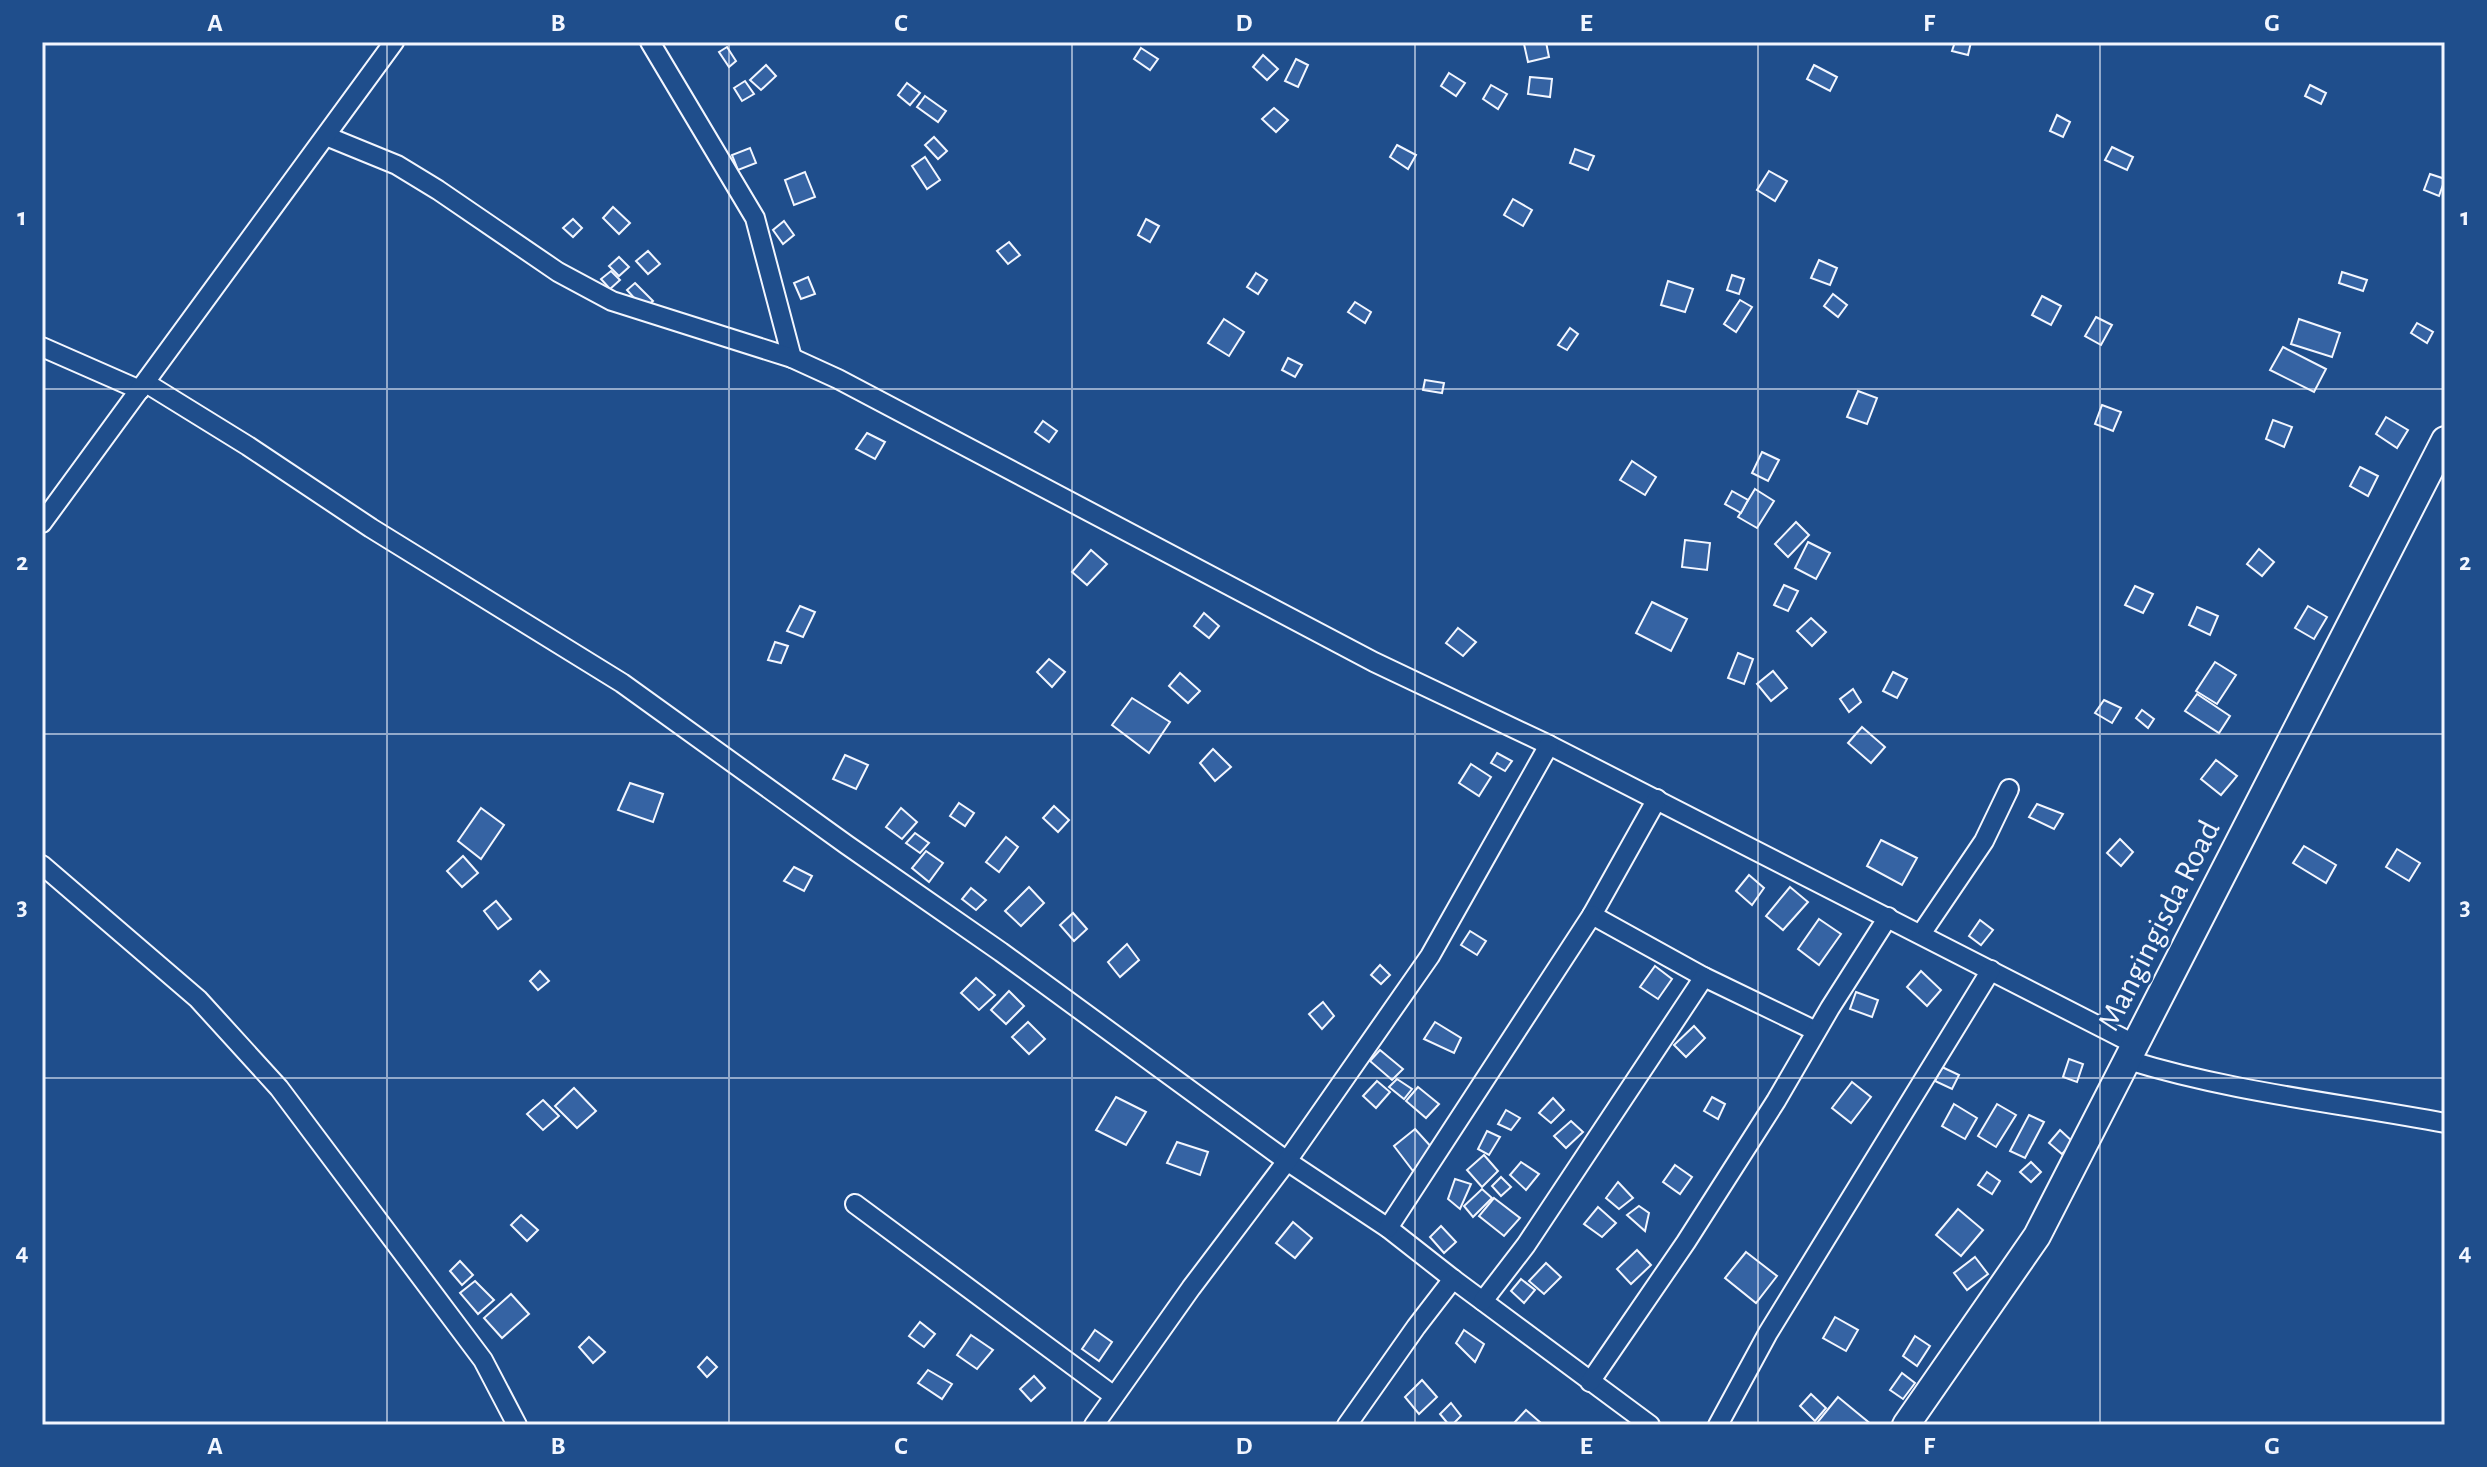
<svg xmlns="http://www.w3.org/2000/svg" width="2487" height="1467" font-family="'Alegreya Sans',sans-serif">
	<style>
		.building { fill: #3563a3; stroke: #f2f6ff; stroke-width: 2 }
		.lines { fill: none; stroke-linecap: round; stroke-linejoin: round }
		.street-casing { stroke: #f2f6ff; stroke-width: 22 }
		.secondary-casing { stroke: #f2f6ff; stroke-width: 30 }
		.street { stroke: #1f4e8c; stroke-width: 18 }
		.secondary { stroke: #1f4e8c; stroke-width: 26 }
		.grid { fill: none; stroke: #f2f6ff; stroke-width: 2; stroke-opacity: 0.55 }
		.labels { text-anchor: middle; stroke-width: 6; stroke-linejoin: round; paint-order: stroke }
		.street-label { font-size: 32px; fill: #f2f6ff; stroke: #1f4e8c }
		.neatline { fill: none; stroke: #f2f6ff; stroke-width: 3 }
		.grid-label { font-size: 26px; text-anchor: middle; font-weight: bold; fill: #f2f6ff }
	</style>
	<rect width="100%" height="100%" fill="#1f4e8c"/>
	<g class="building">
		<path d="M1537 42H1546L1549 57 1528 62 1524 44Z"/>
		<path d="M1955 42H1971L1968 55 1952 51Z"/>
		<path d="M727 47 736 61 729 67 719 52Z"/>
		<path d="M1141 48 1158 59 1150 70 1134 59Z"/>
		<path d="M1263 55 1278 69 1267 80 1253 67Z"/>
		<path d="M1296 59 1308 65 1298 87 1285 81Z"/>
		<path d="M766 65 776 76 761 90 750 80Z"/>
		<path d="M1814 65 1837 77 1830 91 1807 79Z"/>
		<path d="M1449 73 1465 83 1456 96 1441 86Z"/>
		<path d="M1530 77 1552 79 1550 97 1528 94Z"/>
		<path d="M745 81 754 94 742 101 734 88Z"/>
		<path d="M907 83 920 93 910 105 898 95Z"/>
		<path d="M1491 85 1507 94 1498 109 1483 99Z"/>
		<path d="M2310 85 2326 93 2321 104 2305 96Z"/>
		<path d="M925 96 946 111 938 122 917 107Z"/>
		<path d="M1274 108 1288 120 1276 132 1262 119Z"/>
		<path d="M2057 115 2070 122 2063 137 2050 131Z"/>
		<path d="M934 137 947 151 938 159 925 145Z"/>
		<path d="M1397 145 1416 155 1408 169 1390 157Z"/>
		<path d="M2112 147 2133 157 2127 170 2105 160Z"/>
		<path d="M750 148 756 163 738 170 732 155Z"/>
		<path d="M1575 149 1594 156 1588 170 1570 163Z"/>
		<path d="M925 157 940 180 927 189 912 166Z"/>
		<path d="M1769 171 1787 181 1775 201 1757 190Z"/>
		<path d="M805 172 815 197 794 205 785 180Z"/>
		<path d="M2430 174 2445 179 2439 196 2424 190Z"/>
		<path d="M1513 199 1532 210 1523 226 1504 215Z"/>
		<path d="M613 207 630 223 619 234 603 218Z"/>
		<path d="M573 219 582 228 573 237 563 228Z"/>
		<path d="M1146 219 1159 226 1150 242 1138 235Z"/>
		<path d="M784 221 794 235 783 244 773 230Z"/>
		<path d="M1009 242 1020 255 1008 264 997 251Z"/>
		<path d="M648 251 660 264 648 274 636 261Z"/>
		<path d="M619 257 629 267 619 276 609 266Z"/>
		<path d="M1819 260 1837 268 1830 285 1811 278Z"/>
		<path d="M611 271 620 280 610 289 601 279Z"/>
		<path d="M2342 272 2367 280 2363 291 2339 283Z"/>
		<path d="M1256 273 1267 280 1258 294 1247 287Z"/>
		<path d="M1732 275 1744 279 1739 294 1727 290Z"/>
		<path d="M808 277 815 294 801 299 794 283Z"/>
		<path d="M1668 281 1693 289 1685 312 1661 305Z"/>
		<path d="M635 283 653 301 644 309 627 290Z"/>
		<path d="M1833 294 1847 305 1838 317 1824 306Z"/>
		<path d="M2042 296 2061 306 2051 325 2032 315Z"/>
		<path d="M1740 300 1752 307 1736 332 1724 324Z"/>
		<path d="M1355 302 1371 312 1365 323 1348 312Z"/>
		<path d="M2096 317 2112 325 2101 345 2085 336Z"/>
		<path d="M1224 319 1244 332 1229 356 1208 343Z"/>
		<path d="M2299 319 2340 333 2332 357 2291 344Z"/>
		<path d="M2417 323 2433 332 2427 343 2411 333Z"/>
		<path d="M1570 328 1578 334 1567 350 1558 345Z"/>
		<path d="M2283 347 2326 369 2314 392 2270 370Z"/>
		<path d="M1288 358 1302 365 1295 377 1282 370Z"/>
		<path d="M1425 380 1444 383 1442 393 1423 390Z"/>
		<path d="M1858 391 1877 398 1867 424 1847 417Z"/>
		<path d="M2102 405 2121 412 2113 431 2095 424Z"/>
		<path d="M2386 417 2408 430 2397 448 2376 434Z"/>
		<path d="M2273 420 2292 427 2284 447 2266 439Z"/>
		<path d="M1043 421 1057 431 1049 442 1035 432Z"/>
		<path d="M867 433 885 442 875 459 856 449Z"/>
		<path d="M1762 452 1779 460 1768 481 1752 473Z"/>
		<path d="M1632 461 1656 477 1645 495 1620 480Z"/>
		<path d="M2360 467 2378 476 2368 496 2350 486Z"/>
		<path d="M1755 489 1774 501 1757 528 1738 517Z"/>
		<path d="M1732 491 1748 500 1741 513 1725 504Z"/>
		<path d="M1796 522 1809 535 1788 557 1775 544Z"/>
		<path d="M1685 540 1710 543 1707 570 1682 567Z"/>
		<path d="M1808 542 1830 553 1816 579 1795 568Z"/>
		<path d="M2259 549 2274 562 2262 576 2247 564Z"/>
		<path d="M1091 550 1107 564 1087 585 1072 572Z"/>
		<path d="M1784 585 1798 591 1788 611 1774 605Z"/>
		<path d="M2135 586 2153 594 2143 613 2125 605Z"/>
		<path d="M1652 602 1687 619 1671 651 1636 633Z"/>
		<path d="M800 606 815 612 803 637 787 631Z"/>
		<path d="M2308 606 2327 617 2314 639 2295 628Z"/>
		<path d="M2197 607 2218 616 2210 635 2189 625Z"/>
		<path d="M1204 613 1219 626 1209 638 1194 626Z"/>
		<path d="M1811 618 1826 632 1812 646 1797 631Z"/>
		<path d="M1458 628 1476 642 1463 656 1446 643Z"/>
		<path d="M775 642 788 646 781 663 768 660Z"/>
		<path d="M1738 653 1753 659 1744 684 1728 678Z"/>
		<path d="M1049 659 1065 672 1052 687 1037 672Z"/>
		<path d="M2215 662 2236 675 2217 704 2196 691Z"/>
		<path d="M1773 671 1787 688 1771 701 1757 684Z"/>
		<path d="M1893 672 1907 679 1897 698 1883 691Z"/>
		<path d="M1180 673 1200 691 1188 703 1169 686Z"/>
		<path d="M1853 689 1861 702 1849 712 1840 699Z"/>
		<path d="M2197 694 2230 716 2219 733 2185 711Z"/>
		<path d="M1132 698 1170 722 1149 753 1112 725Z"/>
		<path d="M2104 700 2121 708 2112 723 2095 713Z"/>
		<path d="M2142 710 2154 719 2148 728 2136 718Z"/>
		<path d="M1862 727 1885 747 1871 763 1848 743Z"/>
		<path d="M1213 749 1231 767 1215 781 1200 763Z"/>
		<path d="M1497 753 1512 761 1505 771 1491 763Z"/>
		<path d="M845 755 868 765 856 789 833 779Z"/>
		<path d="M2216 760 2237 776 2221 795 2201 779Z"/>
		<path d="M1471 764 1491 777 1479 796 1459 783Z"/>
		<path d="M630 783 663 794 653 822 618 810Z"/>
		<path d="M959 803 974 813 965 826 950 816Z"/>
		<path d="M2037 804 2063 814 2054 829 2029 817Z"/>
		<path d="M1054 806 1069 820 1058 832 1043 818Z"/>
		<path d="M481 808 504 825 481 859 458 841Z"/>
		<path d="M901 808 917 822 902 839 886 827Z"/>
		<path d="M915 833 929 843 920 853 906 843Z"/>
		<path d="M1006 837 1018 847 999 872 986 862Z"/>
		<path d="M2120 839 2133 852 2121 866 2107 853Z"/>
		<path d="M1881 840 1917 858 1902 885 1867 866Z"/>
		<path d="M2304 846 2336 865 2326 883 2293 863Z"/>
		<path d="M2397 849 2420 863 2409 881 2386 867Z"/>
		<path d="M926 851 943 863 929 882 912 868Z"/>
		<path d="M463 856 478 873 462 887 447 871Z"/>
		<path d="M794 867 812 876 804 891 784 881Z"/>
		<path d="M1749 875 1764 888 1752 905 1736 891Z"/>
		<path d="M1029 887 1044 903 1021 926 1005 911Z"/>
		<path d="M1790 887 1808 902 1783 930 1766 916Z"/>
		<path d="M971 888 986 900 976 910 962 899Z"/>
		<path d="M496 901 511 919 498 929 484 911Z"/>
		<path d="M1073 913 1087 929 1074 941 1060 925Z"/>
		<path d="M1819 919 1841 934 1819 965 1798 949Z"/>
		<path d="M1980 920 1993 930 1981 945 1969 936Z"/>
		<path d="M1470 931 1486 941 1477 955 1461 945Z"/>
		<path d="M1127 944 1139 960 1120 977 1108 962Z"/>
		<path d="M1380 965 1390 975 1381 984 1371 975Z"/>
		<path d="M1655 966 1672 979 1658 999 1640 987Z"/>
		<path d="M540 971 549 981 538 990 530 981Z"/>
		<path d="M1921 971 1941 990 1927 1006 1907 987Z"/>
		<path d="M976 978 995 995 979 1010 961 993Z"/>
		<path d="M1009 991 1024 1006 1006 1024 991 1010Z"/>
		<path d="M1856 992 1878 1000 1872 1017 1850 1009Z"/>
		<path d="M1323 1002 1334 1016 1322 1029 1309 1014Z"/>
		<path d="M1028 1022 1045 1039 1029 1054 1012 1037Z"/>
		<path d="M1435 1022 1461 1038 1454 1053 1424 1039Z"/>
		<path d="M1694 1026 1705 1038 1686 1057 1674 1045Z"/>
		<path d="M1380 1050 1403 1069 1392 1080 1370 1061Z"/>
		<path d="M2069 1059 2083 1064 2077 1082 2063 1077Z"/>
		<path d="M1942 1067 1959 1075 1952 1089 1935 1081Z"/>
		<path d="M1397 1079 1412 1089 1404 1099 1389 1087Z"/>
		<path d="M1377 1081 1390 1092 1376 1108 1363 1096Z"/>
		<path d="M1852 1082 1871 1097 1851 1123 1832 1108Z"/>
		<path d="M1418 1087 1439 1104 1426 1118 1406 1101Z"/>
		<path d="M574 1088 596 1111 577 1128 555 1106Z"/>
		<path d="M1116 1097 1146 1112 1126 1145 1096 1130Z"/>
		<path d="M1712 1097 1725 1104 1718 1119 1704 1111Z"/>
		<path d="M1553 1098 1564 1110 1551 1123 1539 1113Z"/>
		<path d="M543 1100 559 1116 543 1130 527 1114Z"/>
		<path d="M1954 1104 1977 1118 1965 1139 1942 1126Z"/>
		<path d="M1997 1104 2016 1115 1996 1147 1978 1136Z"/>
		<path d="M1506 1110 1520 1118 1511 1130 1498 1124Z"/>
		<path d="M2029 1115 2044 1122 2025 1158 2010 1151Z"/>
		<path d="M1571 1121 1583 1132 1566 1148 1554 1136Z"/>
		<path d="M1415 1129 1434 1150 1413 1171 1394 1146Z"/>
		<path d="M2060 1130 2073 1142 2062 1154 2049 1143Z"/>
		<path d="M1487 1131 1500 1137 1489 1155 1478 1149Z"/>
		<path d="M1177 1142 1208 1152 1200 1175 1167 1163Z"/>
		<path d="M1484 1155 1498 1171 1482 1187 1467 1170Z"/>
		<path d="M1521 1162 1539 1174 1526 1190 1510 1175Z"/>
		<path d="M2031 1162 2041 1172 2031 1182 2020 1172Z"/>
		<path d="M1675 1165 1692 1177 1680 1194 1663 1182Z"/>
		<path d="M1987 1172 2000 1181 1992 1194 1978 1185Z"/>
		<path d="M1501 1177 1511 1187 1501 1196 1492 1186Z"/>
		<path d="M1455 1179 1471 1184 1460 1209 1448 1199Z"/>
		<path d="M1618 1182 1633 1198 1619 1209 1606 1198Z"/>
		<path d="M1482 1189 1492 1198 1473 1217 1464 1206Z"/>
		<path d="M1494 1198 1520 1218 1504 1236 1479 1216Z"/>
		<path d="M1639 1206 1649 1213 1645 1231 1627 1215Z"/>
		<path d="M1598 1207 1616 1223 1602 1237 1584 1224Z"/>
		<path d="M1958 1209 1983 1230 1961 1256 1936 1235Z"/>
		<path d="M521 1215 538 1230 527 1241 511 1225Z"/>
		<path d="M1293 1222 1312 1238 1295 1258 1276 1243Z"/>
		<path d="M1441 1226 1456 1242 1444 1253 1430 1237Z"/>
		<path d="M1637 1250 1651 1265 1631 1284 1617 1269Z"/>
		<path d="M1746 1252 1777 1276 1756 1303 1725 1278Z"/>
		<path d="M1975 1257 1988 1274 1967 1290 1954 1273Z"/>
		<path d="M460 1261 473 1275 462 1285 450 1271Z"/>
		<path d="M1546 1263 1561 1277 1544 1294 1529 1281Z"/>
		<path d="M1521 1279 1535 1290 1524 1303 1511 1291Z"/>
		<path d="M475 1281 494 1300 478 1314 460 1293Z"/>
		<path d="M511 1294 529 1314 502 1338 484 1318Z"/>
		<path d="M1835 1317 1858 1330 1846 1351 1823 1338Z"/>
		<path d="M920 1322 935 1334 924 1347 909 1336Z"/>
		<path d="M1095 1330 1112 1342 1099 1361 1082 1349Z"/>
		<path d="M1464 1330 1484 1344 1475 1362 1456 1343Z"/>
		<path d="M971 1335 993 1350 977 1369 957 1355Z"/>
		<path d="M1915 1336 1930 1346 1917 1366 1903 1356Z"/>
		<path d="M589 1337 605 1352 593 1363 579 1347Z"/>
		<path d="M707 1357 717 1367 707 1377 698 1367Z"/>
		<path d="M928 1370 952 1384 942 1399 918 1383Z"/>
		<path d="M1902 1373 1915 1383 1903 1399 1890 1390Z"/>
		<path d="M1034 1376 1045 1388 1031 1401 1020 1389Z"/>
		<path d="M1422 1380 1437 1397 1419 1414 1405 1397Z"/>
		<path d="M1811 1394 1826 1408 1815 1421 1800 1406Z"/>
		<path d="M1838 1397 1872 1425 1816 1424Z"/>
		<path d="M1451 1403 1461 1416 1452 1425H1449L1440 1414Z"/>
		<path d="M1526 1410 1541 1423 1540 1425H1517L1514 1423Z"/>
	</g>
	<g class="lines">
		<g class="street-casing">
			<g id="street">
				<path d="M650 42 755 218 792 358"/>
				<path d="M326 136 397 165 438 190 558 272 612 301 792 358 838 379 1374 662 1549 745 2134 1044"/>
				<path d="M42 347 140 390"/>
				<path d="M146 383 248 446 371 528 622 683 847 845 1001 952 1287 1161 1388 1228 1453 1279 1650 1425"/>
				<path d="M42 523 394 42"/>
				<path d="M1657 799 1592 915 1704 977"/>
				<path d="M42 865 198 999 279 1088 483 1360 517 1425"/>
				<path d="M1921 934 1984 841 2009 789"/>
				<path d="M2128 1060C2231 1092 2339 1103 2445 1123"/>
				<path d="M855 1204 1114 1396"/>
				<path d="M1388 1228 1592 915"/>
				<path d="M1483 1301 1526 1245 1704 977 1816 1031"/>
				<path d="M1590 1382 1686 1242 1776 1101 1830 1008 1888 917"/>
				<path d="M1094 1425 1191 1288 1287 1161 1430 956 1549 745"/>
				<path d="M1347 1425 1416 1327 1453 1279"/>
				<path d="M1718 1425 1768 1333 1991 970"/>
			</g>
		</g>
		<g class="secondary-casing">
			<path id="secondary" d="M1906 1425 2037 1236 2445 440"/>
		</g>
		<use href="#street" class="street"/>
		<use href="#secondary" class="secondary"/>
	</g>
	<path class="grid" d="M387 42V1425M729 42V1425M1072 42V1425M1415 42V1425M1758 42V1425M2100 42V1425M42 389H2445M42 734H2445M42 1078H2445"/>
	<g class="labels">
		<g class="street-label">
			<text transform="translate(2158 925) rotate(-63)" y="11">Mangingisda Road</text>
		</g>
	</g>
	<rect width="2487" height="1467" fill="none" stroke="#1f4e8c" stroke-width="88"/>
	<rect x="44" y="44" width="2399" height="1379" class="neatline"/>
	<g class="grid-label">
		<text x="215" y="31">A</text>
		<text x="558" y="31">B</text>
		<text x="901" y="31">C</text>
		<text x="1244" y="31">D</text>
		<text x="1586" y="31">E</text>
		<text x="1929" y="31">F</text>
		<text x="2272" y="31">G</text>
		<text x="22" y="225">1</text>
		<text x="2465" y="225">1</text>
		<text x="22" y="570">2</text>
		<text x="2465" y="570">2</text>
		<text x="22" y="915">3</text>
		<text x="2465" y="915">3</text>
		<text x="22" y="1260">4</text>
		<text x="2465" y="1260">4</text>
		<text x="215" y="1454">A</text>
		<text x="558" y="1454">B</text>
		<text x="901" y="1454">C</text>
		<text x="1244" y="1454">D</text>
		<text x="1586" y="1454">E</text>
		<text x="1929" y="1454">F</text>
		<text x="2272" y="1454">G</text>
	</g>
</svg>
